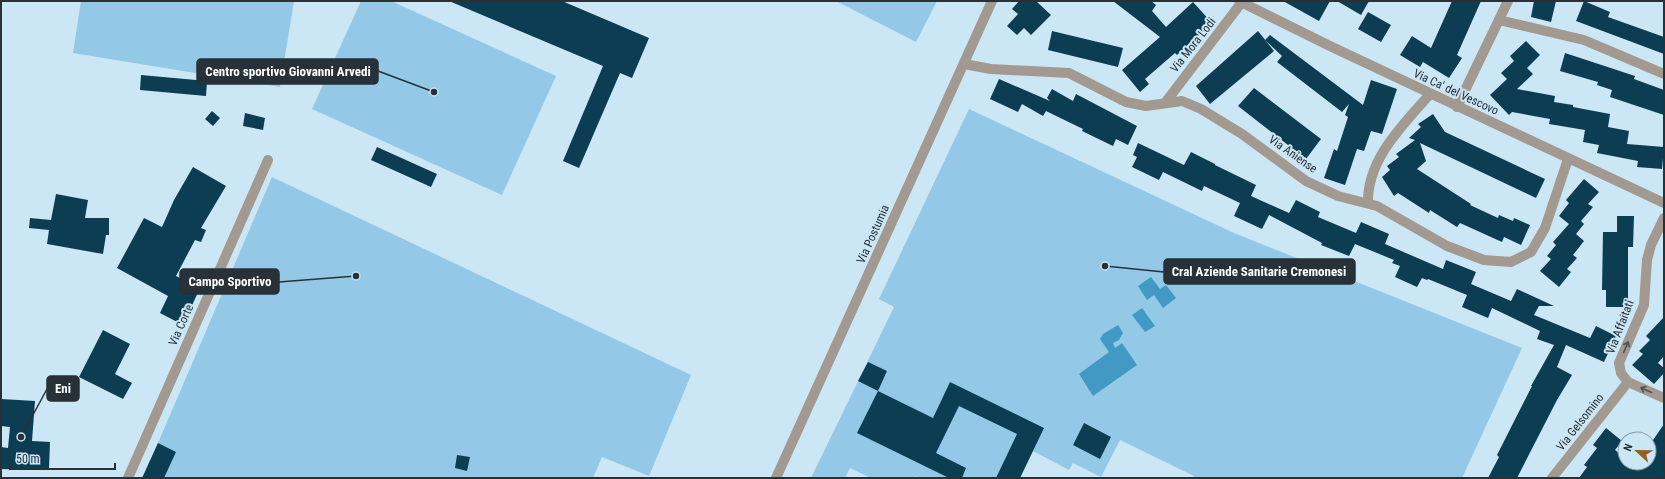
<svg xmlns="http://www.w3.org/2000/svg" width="1665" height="479" font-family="'Roboto Condensed',sans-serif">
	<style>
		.green { fill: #93c9e7 }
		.water { fill: #4299c3 }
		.building { fill: #0d3d53 }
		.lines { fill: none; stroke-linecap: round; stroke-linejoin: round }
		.minor { stroke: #a29991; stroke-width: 10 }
		.oneway { stroke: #525556 }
		.labels { text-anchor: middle; stroke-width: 4; stroke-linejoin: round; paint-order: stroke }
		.street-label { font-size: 12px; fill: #273137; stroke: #cbe6f5 }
		.leader { fill: none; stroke: #273137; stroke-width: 1.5 }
		.callout-dot { fill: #273137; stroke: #cbe6f5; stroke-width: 1.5 }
		.callout { fill: #273137; stroke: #273137; stroke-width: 1.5 }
		.callout-label { font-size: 13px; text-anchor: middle; font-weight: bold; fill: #fff }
	</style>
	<rect width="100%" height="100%" fill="#cbe6f5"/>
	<g class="green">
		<path d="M81 1H294L280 87 73 53Z"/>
		<path d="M361 1H391L556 76 502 195 312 109Z"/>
		<path d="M836 1H937L916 42Z"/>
		<path d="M969 109 1234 233 1522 348 1462 478H1193L1194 476 1120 440 1101 477 1073 463 1069 470 1033 451 1020 478H920L915 476 914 478H871L850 468 845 478H811L894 307 879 299Z"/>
		<path d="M272 177 691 375 649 476 602 457 593 478H143Z"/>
	</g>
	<g class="water">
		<path d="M1151 277 1160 289 1166 285 1176 298 1163 308 1154 295 1147 300 1138 286Z"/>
		<path d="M1142 308 1155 326 1145 332 1132 315Z"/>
		<path d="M1118 325 1123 333 1119 340 1113 343 1115 348 1122 343 1137 365 1093 396 1079 374 1109 352 1100 339 1103 334Z"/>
	</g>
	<g class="building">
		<path d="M449 1H562L649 38 632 78 620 73 579 168 563 161 603 66Z"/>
		<path d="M1019 1H1036L1051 15 1031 35 1024 28 1017 35 1007 26 1018 14 1012 9Z"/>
		<path d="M1113 1H1151L1156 5 1152 11 1166 27 1193 2 1212 23 1177 55 1175 53 1145 79 1149 84 1140 92 1122 70 1160 37Z"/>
		<path d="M1283 1H1330L1319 21Z"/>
		<path d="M1337 1H1369L1361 15Z"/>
		<path d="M1452 1H1481L1457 55 1462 58 1449 78 1423 62 1420 67 1400 55 1412 36 1431 48Z"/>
		<path d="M1534 1H1556L1551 22 1531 17Z"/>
		<path d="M1584 1 1610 12 1608 17 1664 37V54L1576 21Z"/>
		<path d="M1368 12 1391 25 1381 42 1358 29Z"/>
		<path d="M1052 31 1123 48 1118 67 1048 50Z"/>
		<path d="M1258 31 1274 51 1210 104 1196 86Z"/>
		<path d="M1270 35 1363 105 1371 80 1397 89 1382 134 1371 131 1364 151 1357 149 1345 185 1324 178 1334 149 1337 151 1348 117 1345 115 1349 104 1342 112 1277 62 1282 56 1265 40Z"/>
		<path d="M1526 41 1540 55 1527 68 1533 74 1517 89 1555 96 1554 102 1573 105V107L1610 114 1608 127 1629 131 1627 144 1664 147 1662 169 1637 167 1638 161 1597 153 1599 145 1583 142 1585 130 1549 124 1550 119 1512 112 1509 115 1490 95 1507 79 1501 73 1514 61 1510 56Z"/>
		<path d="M1565 53 1635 76 1634 79 1664 90V115L1610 97 1612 90 1597 85 1598 82 1560 71Z"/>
		<path d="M141 75 207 81 206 96 140 90Z"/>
		<path d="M999 79 1050 101 1047 98 1052 89 1073 101 1076 94 1137 126 1128 145 1116 139 1113 146 1082 131 1083 129 1046 111 1043 116 1022 104 1018 112 990 99Z"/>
		<path d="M1254 88 1321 139 1306 159 1238 106Z"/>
		<path d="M212 111 220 118 213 126 205 119Z"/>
		<path d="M245 113 265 118 263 130 243 126Z"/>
		<path d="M1433 114 1445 132 1545 179 1536 198 1420 143 1426 161 1417 169 1471 204 1470 205 1498 218 1499 215 1513 221 1514 218 1530 225 1521 245 1504 237 1502 242 1460 223 1457 227 1430 210 1429 213 1398 193 1394 196 1382 177 1390 170 1387 166 1399 157 1396 154 1415 140 1409 138 1421 127 1418 124Z"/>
		<path d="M1138 143 1184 165 1191 152 1215 164V165L1256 185 1251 196 1289 213 1296 200 1320 212 1318 217 1356 233 1361 222 1389 234 1385 244 1443 269 1446 260 1476 272 1471 284 1511 301 1517 289 1554 306H1539L1534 315 1590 338 1596 326 1616 336 1604 362 1566 345 1557 367 1572 375 1557 400 1517 478H1488L1499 457 1497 455 1532 386H1531L1554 345 1537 339 1540 331 1492 308 1488 318 1462 307 1467 295 1428 279 1427 280 1422 278 1417 287 1395 277 1400 266 1392 263 1394 260 1355 244 1349 256 1321 245 1322 243 1269 215 1262 229 1234 216 1240 203 1204 186 1202 191 1163 172 1159 180 1132 167 1137 157 1133 155Z"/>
		<path d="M377 147 437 174 431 187 371 160Z"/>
		<path d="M193 167 226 186 201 228 206 230 201 242 195 240 176 276 200 288 183 325 160 313 168 296 117 268 144 218 162 227 174 200Z"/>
		<path d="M1584 179 1599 192 1588 204 1593 207 1581 221 1584 224 1576 234 1584 241 1573 255 1577 258 1567 269 1571 272 1559 287 1540 271 1551 259 1547 256 1556 245 1553 242 1569 224 1559 216 1569 203 1566 200Z"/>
		<path d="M56 194 88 200 85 218H109V235H106L103 254 47 244 49 230 29 228 30 218 51 220Z"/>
		<path d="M1617 216H1634L1633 247H1628V307H1606V290H1602L1603 232H1617Z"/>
		<path d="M1664 317V356L1658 363 1664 368V373L1654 384 1632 365 1643 354 1639 351 1650 340 1646 336Z"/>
		<path d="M103 330 130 344 115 374 132 383 123 399 79 377Z"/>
		<path d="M868 362 887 371 878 391 858 381Z"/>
		<path d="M950 382 1044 428 1020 478H996L1017 434 959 406 936 453 966 468 962 478H949L857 433 878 391 933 418Z"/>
		<path d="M1 399 35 401 32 441 50 442 49 469 31 468V470L1 469V447L8 448 10 427 1 426Z"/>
		<path d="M1084 423 1111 437 1100 459 1073 445Z"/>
		<path d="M1664 424V478H1579L1587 467 1584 465 1597 448 1593 445 1606 428 1622 441 1615 450 1625 458V463H1631L1638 468 1642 463H1649V446Z"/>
		<path d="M158 443 176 452 164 478H142Z"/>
		<path d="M457 455 470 457 467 471 455 468Z"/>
	</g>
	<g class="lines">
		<g class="minor">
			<path d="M1239 1 1332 47 1664 203"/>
			<path d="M1499 20 1584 40 1664 74"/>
			<path d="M964 64 991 69 1069 73 1126 102 1146 106 1182 101 1201 109 1242 134 1306 181 1338 196 1377 206 1447 246 1484 260 1511 262 1531 252 1545 228 1568 159"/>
			<path d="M1165 103 1242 2"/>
			<path d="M1457 107 1508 1"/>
			<path d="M1368 203C1367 159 1403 125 1430 94"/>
			<path d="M1664 218 1651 245 1647 260 1644 305 1619 363 1621 373 1628 382 1664 398"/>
			<path d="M128 478 268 160"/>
			<path d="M776 478 992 1"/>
			<path d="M1552 478 1628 382"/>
		</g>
	</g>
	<defs><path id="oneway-shaft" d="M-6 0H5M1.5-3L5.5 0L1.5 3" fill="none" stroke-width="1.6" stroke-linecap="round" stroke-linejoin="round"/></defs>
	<g class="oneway">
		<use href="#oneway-shaft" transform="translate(1626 347) rotate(-67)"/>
		<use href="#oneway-shaft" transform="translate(1646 390) rotate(-156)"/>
	</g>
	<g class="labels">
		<g class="street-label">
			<text transform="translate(1193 45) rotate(-52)" y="4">Via Mora Lodi</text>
			<text transform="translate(1456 92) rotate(25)" y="4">Via Ca' del Vescovo</text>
			<text transform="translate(1293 154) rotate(35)" y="4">Via Aniense</text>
			<text transform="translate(873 234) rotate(-66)" y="4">Via Postumia</text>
			<text transform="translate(181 325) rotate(-66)" y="4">Via Corte</text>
			<text transform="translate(1620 327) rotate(-69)" y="4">Via Affaitati</text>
			<text transform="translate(1580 422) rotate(-52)" y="4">Via Gelsomino</text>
		</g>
	</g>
	<path class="leader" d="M434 92L378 71M1105 266L1164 272M356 276L279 282M21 437L47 389"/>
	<g class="callout-dot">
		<circle cx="434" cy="92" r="4"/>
		<circle cx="1105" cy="266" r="4"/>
		<circle cx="356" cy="276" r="4"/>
		<circle cx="21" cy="437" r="4"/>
	</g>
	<g class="callout">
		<rect x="197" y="59" width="181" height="25" rx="4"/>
		<rect x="1164" y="259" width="191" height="25" rx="4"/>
		<rect x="180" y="269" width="99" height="25" rx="4"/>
		<rect x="47" y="376" width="32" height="25" rx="4"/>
	</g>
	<g class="callout-label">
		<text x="288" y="76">Centro sportivo Giovanni Arvedi</text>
		<text x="1259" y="276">Cral Aziende Sanitarie Cremonesi</text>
		<text x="230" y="286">Campo Sportivo</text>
		<text x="63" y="393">Eni</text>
	</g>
	<rect width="1665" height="479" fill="none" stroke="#273137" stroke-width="4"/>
	<g transform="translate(1637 451) rotate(292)"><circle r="19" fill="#cbe6f5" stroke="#899ea9"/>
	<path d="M0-3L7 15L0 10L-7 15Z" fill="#985e1d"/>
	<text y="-6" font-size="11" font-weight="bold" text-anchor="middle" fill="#273137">N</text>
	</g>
	<path d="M10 463v6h105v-6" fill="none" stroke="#273137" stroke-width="2"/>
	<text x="16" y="463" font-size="12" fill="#273137" stroke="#cbe6f5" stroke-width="3" paint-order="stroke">50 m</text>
</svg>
